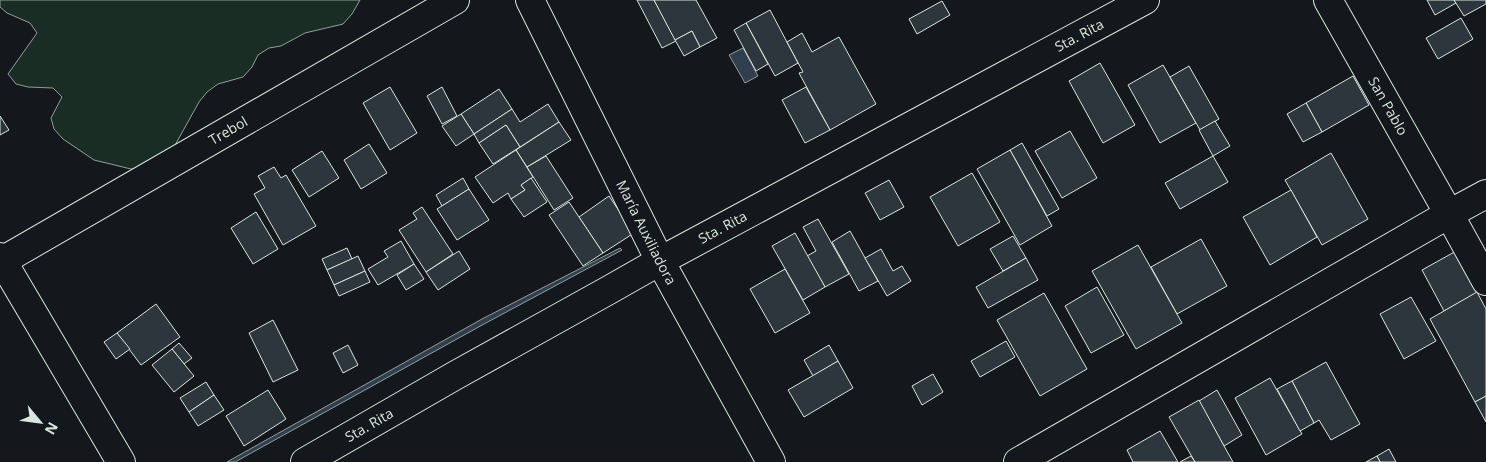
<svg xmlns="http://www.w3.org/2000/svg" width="1486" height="462" font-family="'Open Sans',sans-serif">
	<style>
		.green { fill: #1a2d24; stroke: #939e99 }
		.water { fill: #2f3f4d; stroke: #939e99 }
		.building { fill: #2c363c; stroke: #d8e6dc }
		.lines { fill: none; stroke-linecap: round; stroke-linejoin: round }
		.minor-casing { stroke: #d8e6dc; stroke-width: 30 }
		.tertiary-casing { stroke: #d8e6dc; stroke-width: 30 }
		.minor { stroke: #14181c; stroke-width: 28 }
		.tertiary { stroke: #14181c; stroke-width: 28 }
		.labels { text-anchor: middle; stroke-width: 4; stroke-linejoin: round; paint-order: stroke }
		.street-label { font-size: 14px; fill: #d8e6dc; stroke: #14181c }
	</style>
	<rect width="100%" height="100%" fill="#14181c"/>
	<path class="green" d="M0 0H360L352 14 343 24 305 33 281 46 269 48 258 55 252 67 243 77 218 84 207 92 199 102 174 147 144 170 131 169 94 160 63 139 54 129 51 118 62 97 53 88 28 87 16 84 8 74 37 33 30 23 7 13 0 7Z"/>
	<g class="water">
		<path d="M743 48 758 76 745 83 729 55Z"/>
		<path d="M620 248 622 250 484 324 235 462H227L482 319Z"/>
	</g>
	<g class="building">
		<path d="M637 0H654L676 41 662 48Z"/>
		<path d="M654 0H696L717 38 700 47 692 31 675 40Z"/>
		<path d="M1427 0H1454L1456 3 1435 15Z"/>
		<path d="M1454 0H1486V4L1464 16Z"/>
		<path d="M942 1 950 15 917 34 909 19Z"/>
		<path d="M770 10 798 63 775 76 746 23Z"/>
		<path d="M1461 18 1473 39 1438 59 1426 38Z"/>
		<path d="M746 23 768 64 756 71 734 30Z"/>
		<path d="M692 31 700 47 684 56 675 40Z"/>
		<path d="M802 33 812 52 839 37 876 104 830 130 799 73 803 72 787 42Z"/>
		<path d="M1100 63 1135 125 1103 143 1069 81Z"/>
		<path d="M1163 65 1196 123 1160 143 1128 85Z"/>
		<path d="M1189 66 1219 119 1200 130 1170 77Z"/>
		<path d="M1353 76 1369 105 1322 132 1306 103Z"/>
		<path d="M390 87 417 133 390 150 363 103Z"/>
		<path d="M442 87 457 116 442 124 427 96Z"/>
		<path d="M806 87 830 130 805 143 782 100Z"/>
		<path d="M499 89 512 109 474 134 461 114Z"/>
		<path d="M1306 103 1322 132 1303 142 1287 114Z"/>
		<path d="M548 104 559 122 520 147 506 125 479 143 474 134 512 109 520 122Z"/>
		<path d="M461 114 474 134 456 146 442 126Z"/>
		<path d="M0 116 9 130 0 135Z"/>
		<path d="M1215 121 1230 146 1213 156 1199 130Z"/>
		<path d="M559 122 571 140 527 167 516 150Z"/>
		<path d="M506 125 520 147 493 164 479 143Z"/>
		<path d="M1070 131 1097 178 1062 198 1035 151Z"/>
		<path d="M1022 143 1059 209 1047 216 1010 150Z"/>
		<path d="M369 144 387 173 361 189 344 160Z"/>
		<path d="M516 150 533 177 521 185 525 190 511 199 508 193 493 203 475 177Z"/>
		<path d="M1010 150 1052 226 1020 245 977 169Z"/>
		<path d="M322 151 339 178 309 197 292 170Z"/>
		<path d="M1331 153 1368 219 1322 245 1285 180Z"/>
		<path d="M546 156 573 198 554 210 527 167Z"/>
		<path d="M1213 156 1228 182 1180 209 1165 183Z"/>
		<path d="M274 167 281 178 286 175 316 226 283 245 254 194 265 188 258 176Z"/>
		<path d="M972 173 1000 222 958 246 930 197Z"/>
		<path d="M463 178 469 189 442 206 436 195Z"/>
		<path d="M531 178 547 202 524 217 511 199 525 190 521 185Z"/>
		<path d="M889 180 904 207 880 220 865 193Z"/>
		<path d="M469 189 489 220 457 240 437 209Z"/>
		<path d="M1291 190 1317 237 1270 265 1243 217Z"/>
		<path d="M609 196 634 233 603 253 579 217Z"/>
		<path d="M569 202 603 253 583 266 549 215Z"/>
		<path d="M422 207 453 254 426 272 399 230 417 219 413 213Z"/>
		<path d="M256 212 278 249 253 264 231 228Z"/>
		<path d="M818 219 849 274 825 287 807 256 816 251 803 227Z"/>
		<path d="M850 231 878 281 859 291 832 242Z"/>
		<path d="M795 233 825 287 803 300 772 246Z"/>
		<path d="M1013 236 1026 258 1003 271 990 249Z"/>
		<path d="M1201 239 1227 286 1177 314 1151 267Z"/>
		<path d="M401 241 414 264 378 285 368 269 388 257 384 251Z"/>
		<path d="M1138 245 1182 323 1136 349 1092 271Z"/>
		<path d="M347 248 352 259 327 270 322 259Z"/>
		<path d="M881 249 893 271 902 266 911 281 887 296 865 258Z"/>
		<path d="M1458 250 1480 291 1444 311 1422 270Z"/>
		<path d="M459 251 470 269 438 290 426 272Z"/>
		<path d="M358 256 365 271 334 285 327 270Z"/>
		<path d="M1026 258 1038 280 988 308 976 287Z"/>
		<path d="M414 264 424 279 406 290 397 275Z"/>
		<path d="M785 269 810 313 775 333 750 289Z"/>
		<path d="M365 271 370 282 339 296 334 285Z"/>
		<path d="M1097 287 1124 335 1091 353 1065 306Z"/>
		<path d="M1477 292 1486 309V396L1475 402 1430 319Z"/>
		<path d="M1044 293 1087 369 1040 396 997 320Z"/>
		<path d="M1411 297 1436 341 1404 359 1380 314Z"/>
		<path d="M156 304 180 337 141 365 117 333Z"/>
		<path d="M273 320 298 370 273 382 249 333Z"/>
		<path d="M117 333 130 349 116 359 104 342Z"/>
		<path d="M1006 341 1015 357 980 377 971 361Z"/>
		<path d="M179 343 192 358 184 364 172 349Z"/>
		<path d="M348 345 358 365 343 373 333 353Z"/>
		<path d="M829 345 838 361 813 376 804 360Z"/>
		<path d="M172 349 194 376 174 392 152 365Z"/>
		<path d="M838 361 853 388 804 417 788 390Z"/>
		<path d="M1326 362 1360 424 1331 440 1319 420 1314 423 1292 381Z"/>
		<path d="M933 374 943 392 922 405 912 386Z"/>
		<path d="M1270 378 1302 434 1266 455 1235 398Z"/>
		<path d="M1292 381 1314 423 1300 431 1277 389Z"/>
		<path d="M206 382 214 395 189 412 180 398Z"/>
		<path d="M268 390 286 419 244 446 226 416Z"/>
		<path d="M1217 390 1242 435 1224 446 1199 401Z"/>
		<path d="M214 395 224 410 198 426 189 412Z"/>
		<path d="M1486 396V422L1475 402Z"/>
		<path d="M1199 400 1224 446 1233 462H1195L1169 417Z"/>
		<path d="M1160 431 1178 462H1133L1127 450Z"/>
		<path d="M1389 449 1396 462H1380L1377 456Z"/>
		<path d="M1191 456 1195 462H1180Z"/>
		<path d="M1377 456 1380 462H1366Z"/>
	</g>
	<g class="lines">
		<g class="minor-casing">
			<g id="minor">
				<path id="s1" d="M530 0 660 261 771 462"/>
				<path d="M0 257 121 462"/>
				<path id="s2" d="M2 261 455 0"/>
				<path id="s3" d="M305 462 456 375 609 290 660 261 1145 0"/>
				<path d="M1018 462 1449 214 1486 281"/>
			</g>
		</g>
		<g class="tertiary-casing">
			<g id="tertiary">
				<path id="s4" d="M1328 0 1449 214 1486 194"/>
			</g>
		</g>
		<use href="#minor" class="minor"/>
		<use href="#tertiary" class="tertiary"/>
	</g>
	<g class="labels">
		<g class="street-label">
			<text dy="5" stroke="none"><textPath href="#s3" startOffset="884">Sta. Rita</textPath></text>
			<text dy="5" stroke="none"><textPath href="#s4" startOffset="122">San Pablo</textPath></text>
			<text dy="5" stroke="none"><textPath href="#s2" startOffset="261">Trebol</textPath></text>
			<text dy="5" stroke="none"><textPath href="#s3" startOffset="479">Sta. Rita</textPath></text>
			<text dy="5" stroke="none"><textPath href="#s1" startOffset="260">María Auxiliadora</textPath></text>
			<text dy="5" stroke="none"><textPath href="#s3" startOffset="74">Sta. Rita</textPath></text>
		</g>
	</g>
	<g transform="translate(40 422) rotate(119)" stroke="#14181c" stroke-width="4" paint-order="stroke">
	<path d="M0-4L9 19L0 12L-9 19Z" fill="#d8e6dc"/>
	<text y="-8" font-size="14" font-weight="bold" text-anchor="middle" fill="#d8e6dc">N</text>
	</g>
</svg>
